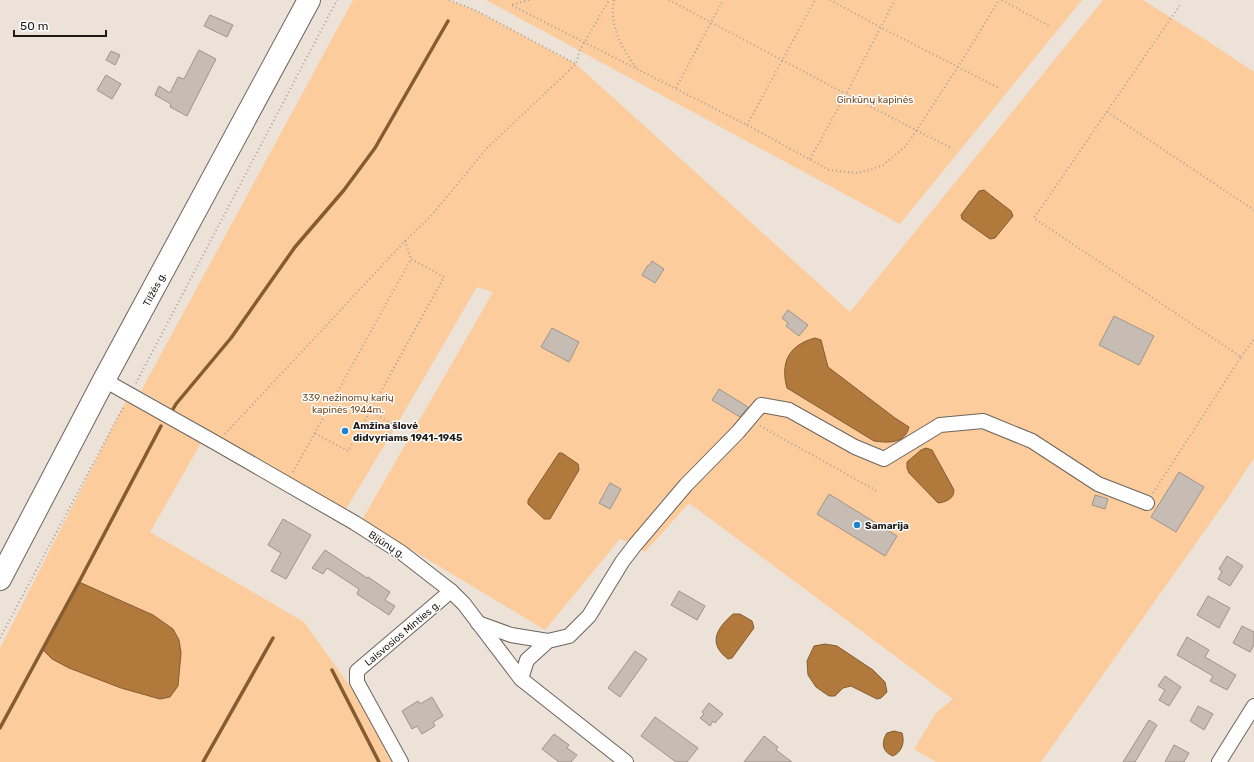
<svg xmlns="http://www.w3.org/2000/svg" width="1254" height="762" font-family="Rubik,sans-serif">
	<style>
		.green { fill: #fccc9c }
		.water { fill: #b1793c; stroke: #855c31 }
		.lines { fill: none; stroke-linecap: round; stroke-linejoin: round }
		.stream { stroke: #855c31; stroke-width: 3.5 }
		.building { fill: #c6bcb3; stroke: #9e948b }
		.street-casing { stroke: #6d645b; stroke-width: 16 }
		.highway-casing { stroke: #6d645b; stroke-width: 24 }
		.path { stroke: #aaa29a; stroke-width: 2; stroke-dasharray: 1 3; stroke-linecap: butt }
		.street { stroke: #fff; stroke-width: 14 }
		.highway { stroke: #fff; stroke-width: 22 }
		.poi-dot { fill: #1b83ce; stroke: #fff; stroke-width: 1.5 }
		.labels { text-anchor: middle; stroke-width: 3; stroke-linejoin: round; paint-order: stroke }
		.park-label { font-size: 10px; fill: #754d20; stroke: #fff }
		.street-label { font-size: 10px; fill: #1e1a16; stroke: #fff }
		.poi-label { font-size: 10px; font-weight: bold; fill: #1e1a16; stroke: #fff; text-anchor: start }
	</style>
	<rect width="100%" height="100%" fill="#ece2d8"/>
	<g class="green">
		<path d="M353 0H449L475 10 576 64 850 312 1103 0H1143L1200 36 1254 72V458L1230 495 1041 762H936L914 749 936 713 953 699 689 503 645 552 635 545 620 539 545 630 362 520 493 292 477 287 396 426 346 509 141 391Z"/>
		<path d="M486 0H1082L900 224Z"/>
		<path d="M127 399 201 443 150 532 304 622 364 706 391 762H0V648Z"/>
	</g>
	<g class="water">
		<path d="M984 190 1011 211 1013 216 995 238 990 239 962 219 961 215 979 191Z"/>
		<path d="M815 338 821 340 828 367 895 418 909 427C905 444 889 443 874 441L787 388C780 362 789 345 815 338Z"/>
		<path d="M926 448 932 450 954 490C954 499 946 502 938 503L909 473 907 468V462L921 450Z"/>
		<path d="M559 453H562L578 464 579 470 550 519H544L528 504V500Z"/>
		<path d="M79 582 153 615 173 629 179 640 181 653 178 686 170 697 160 699 121 688 69 668 52 659 42 649Z"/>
		<path d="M733 614H740L752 621 754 628 732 658 728 659C707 643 717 628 733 614Z"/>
		<path d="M825 644 837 646 873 670 885 682 887 692 881 698 877 699 851 686 843 688 835 696H829L816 687 808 675 807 661 814 646Z"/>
		<path d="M894 731 902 733C905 742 902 752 893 756 882 752 881 742 887 733Z"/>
	</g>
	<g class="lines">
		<g class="stream">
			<path d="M172 411 176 404 231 338 295 247 344 190 375 148 448 21"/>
			<path d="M332 670 379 762"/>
			<path d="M0 728 79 582 161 426"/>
			<path d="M203 762 273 638"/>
		</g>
	</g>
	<g class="building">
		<path d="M210 15 233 25 227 37 204 26Z"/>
		<path d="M199 50 216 59 187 116 170 107 171 104 155 95 159 86 170 93 178 77 184 79Z"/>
		<path d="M111 51 120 55 115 65 106 60Z"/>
		<path d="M106 75 121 84 112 99 97 90Z"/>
		<path d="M652 261 664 269 655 283 642 275 648 265 649 266Z"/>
		<path d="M788 310 808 325 799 336 786 326 788 323 782 318Z"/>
		<path d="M1114 316 1154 336 1139 365 1099 345Z"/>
		<path d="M552 328 579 342 569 362 541 347Z"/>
		<path d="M719 389 748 407 740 417 712 400Z"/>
		<path d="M1179 472 1204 487 1176 532 1151 517Z"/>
		<path d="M610 483 621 489 610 509 599 503Z"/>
		<path d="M829 494 897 536 885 556 817 514Z"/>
		<path d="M1095 495 1108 499 1105 509 1092 505Z"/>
		<path d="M283 519 311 535 286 579 271 571 281 553 268 545Z"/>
		<path d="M325 550 367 578 368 577 390 592 385 600 395 606 389 615 357 594 359 589 327 568 323 574 312 568Z"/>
		<path d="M1227 556 1243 566 1230 586 1218 579 1222 571 1219 569Z"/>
		<path d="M679 591 705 606 697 620 671 605Z"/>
		<path d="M1208 596 1230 608 1219 628 1197 615Z"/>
		<path d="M1242 626 1254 632V645L1250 652 1233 643Z"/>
		<path d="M1187 637 1209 650 1205 657 1236 675 1227 690 1210 681 1213 676 1177 655Z"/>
		<path d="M635 651 647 659 620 697 608 688Z"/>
		<path d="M1165 676 1181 687 1169 706 1159 700 1165 690 1158 686Z"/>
		<path d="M432 697 443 716 433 722 435 726 422 734 417 726 412 729 402 711 418 701 420 704Z"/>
		<path d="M709 703 723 714 715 723 713 721 710 726 700 718 704 714 702 712Z"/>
		<path d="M1198 706 1213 714 1204 730 1190 721Z"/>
		<path d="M655 717 698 748 687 762H676L641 736Z"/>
		<path d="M1149 720 1157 725 1135 762H1123Z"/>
		<path d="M554 734 569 745 567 748 577 755 571 762H559L542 749Z"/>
		<path d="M764 736 778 747 776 750 792 762H744Z"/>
		<path d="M1174 745 1189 753 1184 762H1165Z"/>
	</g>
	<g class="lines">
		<g class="street-casing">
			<g id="street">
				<path d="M104 380 216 443 355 523 402 553 451 591 464 604 521 679 626 762"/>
				<path d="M478 623 511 635 548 641"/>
				<path d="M521 679 527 660 548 641 569 636 589 616 622 562 635 545 686 485 738 432 761 405 789 410 855 447 884 459 940 425 983 421 1032 441 1098 484 1147 503"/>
				<path d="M401 762 357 682V671L451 591"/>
				<path d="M1219 762 1254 706"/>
			</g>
		</g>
		<g class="highway-casing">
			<path id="highway" d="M0 579 104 380 309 0"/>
		</g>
		<g class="path">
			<path d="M449 0 475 10 576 64"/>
			<path d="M529 0 511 5 747 125 829 170 856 173 870 170 883 165 906 146 958 67 999 0"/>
			<path d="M614 0C613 5 612 11 613 16 614 34 625 53 636 67"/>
			<path d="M669 0 846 94 951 148"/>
			<path d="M830 0 880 27 999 88"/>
			<path d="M1002 0 1049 26"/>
			<path d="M676 88 723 0"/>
			<path d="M1107 112 1254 210"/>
			<path d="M747 125 815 0"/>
			<path d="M810 159 846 94 895 0"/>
			<path d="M405 241 411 259"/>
			<path d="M1241 357 1254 339"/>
			<path d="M136 383 337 0"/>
			<path d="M370 411 394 425"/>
			<path d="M760 426 877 491"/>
			<path d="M225 434 405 241 431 216 487 148 576 64 580 50 609 0"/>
			<path d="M293 472 411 259 444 277 348 451 314 433"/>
			<path d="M1153 493 1241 357 1034 218 1180 5"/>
			<path d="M0 638 124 406"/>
		</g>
		<use href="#street" class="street"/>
		<use href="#highway" class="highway"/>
	</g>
	<g class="poi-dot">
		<circle cx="345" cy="431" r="4"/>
		<circle cx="857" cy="525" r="4"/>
	</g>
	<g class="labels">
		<g class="park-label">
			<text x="875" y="103">Ginkūnų kapinės</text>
			<text x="348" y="401">339 nežinomų karių<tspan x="348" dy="12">kapinės 1944m.</tspan></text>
		</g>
		<g class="street-label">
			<text transform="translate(154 289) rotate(-62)" y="4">Tilžės g.</text>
			<text transform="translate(387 544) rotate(33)" y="4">Bijūnų g.</text>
			<text transform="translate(402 633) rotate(-40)" y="4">Laisvosios Minties g.</text>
		</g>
		<g class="poi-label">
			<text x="353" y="429">Amžina šlovė<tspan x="353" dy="12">didvyriams 1941-1945</tspan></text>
			<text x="865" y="529">Samarija</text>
		</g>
	</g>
	<path d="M14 30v6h92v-6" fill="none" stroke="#1e1a16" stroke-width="2"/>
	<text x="20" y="30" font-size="12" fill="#1e1a16" stroke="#ffffff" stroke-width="3" paint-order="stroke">50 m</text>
</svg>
